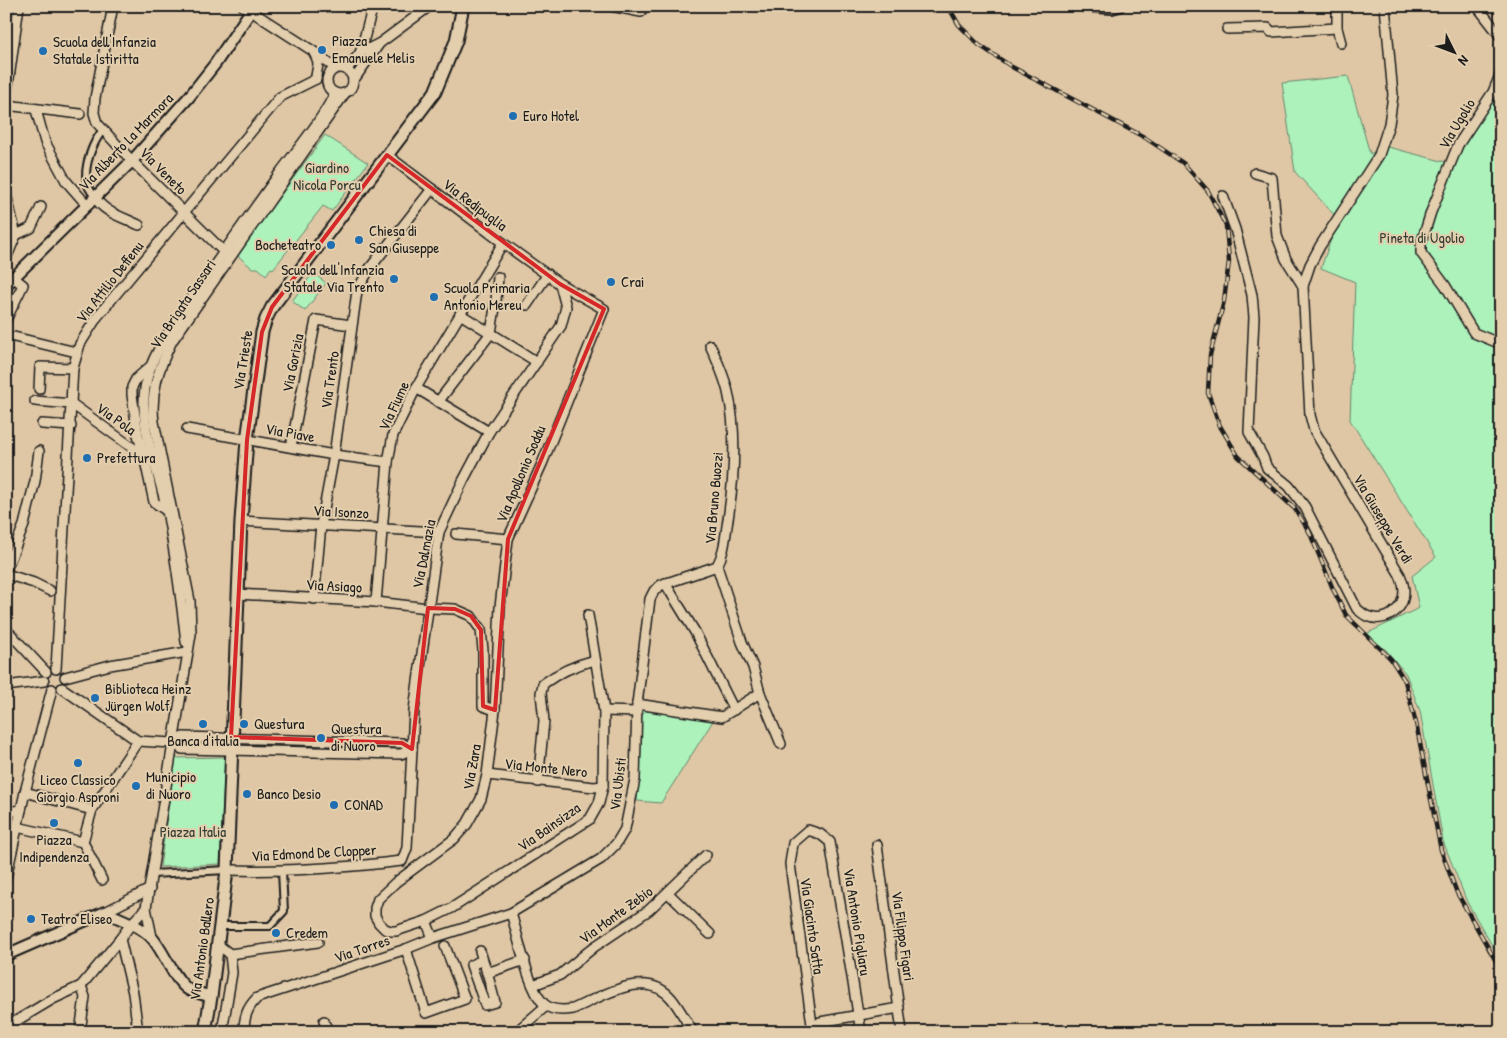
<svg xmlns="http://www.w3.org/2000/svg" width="1507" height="1038" font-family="'Patrick Hand',sans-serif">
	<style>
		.green { fill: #adf1bb; stroke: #64866c }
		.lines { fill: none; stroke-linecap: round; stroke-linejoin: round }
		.pedestrian-casing { stroke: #1c1c1c; stroke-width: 10 }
		.minor-casing { stroke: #1c1c1c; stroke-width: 12 }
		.tertiary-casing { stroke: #1c1c1c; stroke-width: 14 }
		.secondary-casing { stroke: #1c1c1c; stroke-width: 15 }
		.pedestrian { stroke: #e3cead; stroke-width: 6 }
		.minor { stroke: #e3cead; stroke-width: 9 }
		.tertiary { stroke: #e3cead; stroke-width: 10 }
		.secondary { stroke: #e3cead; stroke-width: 11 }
		.rail-casing { stroke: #1c1c1c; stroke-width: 4.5 }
		.rail { stroke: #e3cead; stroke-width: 2.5; stroke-dasharray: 8; stroke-linecap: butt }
		.marked { fill: none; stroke: #d62828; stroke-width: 4; stroke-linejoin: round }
		.poi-dot { fill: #1f6fb2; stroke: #e3cead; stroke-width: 2 }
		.labels { text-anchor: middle; stroke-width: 4; stroke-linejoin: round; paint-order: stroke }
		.poi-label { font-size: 15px; fill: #1c1c1c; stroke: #e3cead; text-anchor: start }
		.street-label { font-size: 15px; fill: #1c1c1c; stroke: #e3cead }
		.park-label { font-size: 15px; fill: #323c34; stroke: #e3cead }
	</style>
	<rect width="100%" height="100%" fill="#dfc7a5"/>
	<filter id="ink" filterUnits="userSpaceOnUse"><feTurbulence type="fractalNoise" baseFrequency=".02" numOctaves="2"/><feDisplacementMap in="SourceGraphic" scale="10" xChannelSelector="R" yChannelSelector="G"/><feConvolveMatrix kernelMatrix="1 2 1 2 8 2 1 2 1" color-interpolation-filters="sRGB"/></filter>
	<g filter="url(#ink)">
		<g class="green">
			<path d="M1348 76 1370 154 1384 146 1453 164 1484 113 1497 94 1501 85V961L1467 902 1443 841 1420 711 1406 674 1386 650 1366 634 1419 608 1412 576 1436 557 1350 420 1355 282 1321 268 1338 219 1295 172 1282 83Z"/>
			<path d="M325 135 368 163 332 211 323 206 273 269 271 268 266 275 258 268H252L237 255Z"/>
			<path d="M313 273 326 283 305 311 292 301Z"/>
			<path d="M642 708 713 721 661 803 637 801Z"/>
			<path d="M225 757 220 864 160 867 175 758Z"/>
		</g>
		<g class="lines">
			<g class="pedestrian-casing">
				<g id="pedestrian">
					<path d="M95 197C92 193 88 187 87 183 83 166 93 142 103 130"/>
					<path d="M152 874 227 870"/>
					<path d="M220 926H270L284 911 282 871"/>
				</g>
			</g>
			<g class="minor-casing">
				<g id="minor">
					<path d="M113 6 95 98 94 113 97 123 132 161 227 255"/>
					<path d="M243 6 313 51C322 67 316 65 316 79"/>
					<path d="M611 6 641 12"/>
					<path d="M1337 6V28L1341 43"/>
					<path d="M1477 6 1501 37"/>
					<path d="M1227 29 1268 28 1271 32 1337 28"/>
					<path d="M314 52 335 68"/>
					<path d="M359 57 373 6"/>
					<circle cx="340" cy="81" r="13"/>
					<path d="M347 69 360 53 380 43 430 6"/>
					<path d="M1501 73 1493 92 1458 145 1431 212 1421 244V253L1445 285 1474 333 1501 344"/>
					<path d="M353 81 379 44"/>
					<path d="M6 100 19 6"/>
					<path d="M6 105 80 114"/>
					<path d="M36 110 45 142 66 181 87 205"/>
					<path d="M387 155 503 243 560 284 604 309 542 464 508 539 500 607 495 710 487 775 481 799 467 824 454 839 396 882 378 899 375 908V916L379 923 385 929 391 931H396L426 921 433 938"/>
					<path d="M1255 173 1272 178 1277 236 1286 259 1303 286"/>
					<path d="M6 193 16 235 6 259"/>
					<path d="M1223 196 1235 229 1252 295 1254 317 1249 432 1263 457 1267 468 1289 486 1305 507 1357 609C1360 611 1364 615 1367 616 1385 624 1404 610 1404 591 1404 586 1402 580 1400 575L1314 430 1310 415 1303 286 1310 265 1320 246 1379 155 1389 124 1393 95 1385 6"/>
					<path d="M95 197C104 213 123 217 139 225"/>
					<path d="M6 232 16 235"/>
					<path d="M16 235 31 228 41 207"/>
					<path d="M527 305 548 274"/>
					<path d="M460 314 537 362"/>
					<path d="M6 320 23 285 13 277"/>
					<path d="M14 337 76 352"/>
					<path d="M152 365 136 379 132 387V395L138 435 144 456 154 502 167 511"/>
					<path d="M416 388 489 432"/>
					<path d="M39 389 40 367 73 368"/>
					<path d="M35 401 72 404 144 456"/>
					<path d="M438 402 491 333 496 301 498 277"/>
					<path d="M42 424 71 426"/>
					<path d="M187 429 334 455 388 462"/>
					<path d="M291 447 316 320 351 325"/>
					<path d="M241 521 439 532"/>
					<path d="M456 534 508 539"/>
					<path d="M717 566 742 642 753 667 760 693 781 744"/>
					<path d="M6 570 24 525 35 481 39 451"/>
					<path d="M6 574 34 583 50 591"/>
					<path d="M665 583 695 632 734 710"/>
					<path d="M238 594 376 602 428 608 455 609 471 616 481 630 483 650V706L495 710"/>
					<path d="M314 599 321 525 334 455 357 291 370 268 432 189"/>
					<path d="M376 602 388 462 393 435 416 388 503 243"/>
					<path d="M6 629 46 672"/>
					<path d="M186 642C181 598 175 554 167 511 159 470 139 430 145 388 150 355 172 328 190 301 219 258 249 216 279 174 298 148 321 122 335 93"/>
					<path d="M56 669 73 368 80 344 97 317 280 97 316 79"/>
					<path d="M65 677 110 665 187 652"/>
					<path d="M6 686 44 681"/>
					<path d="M62 688 138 741"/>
					<path d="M637 704 722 717 760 693"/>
					<path d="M604 711 637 712"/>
					<path d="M138 741 172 743 182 749 401 754 412 749"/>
					<path d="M172 743 183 737 402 743 412 749"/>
					<path d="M487 775 594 787 603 786"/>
					<path d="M538 782 544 721 541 693 543 684C559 672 575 665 595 660"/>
					<path d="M25 792 92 810"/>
					<path d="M6 812 21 810"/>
					<path d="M17 827 83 842"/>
					<path d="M83 842 92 810 138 741"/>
					<path d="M83 842 102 880"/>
					<path d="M877 845 902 1032"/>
					<path d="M227 870C286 872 343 868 402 861L407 848 414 710 439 532 463 481 489 432 561 326 566 307 560 284"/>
					<path d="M6 878 25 792 52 689"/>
					<path d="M668 893 710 934"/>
					<path d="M105 912 150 889"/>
					<path d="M511 913C518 935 528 989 544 1004 552 1011 562 1011 573 1009 601 997 646 967 672 999 680 1009 686 1021 693 1032"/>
					<path d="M426 921 452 908 590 819 599 803 603 786 604 711 588 615"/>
					<path d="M152 937 146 908 191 634 190 601 154 422C150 393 159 367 172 341L345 93"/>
					<path d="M120 939 133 993 138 1032"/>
					<path d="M217 944 230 954 232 973 222 1032"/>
					<path d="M406 949 426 1013 465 999 445 946"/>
					<path d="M480 951C486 968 491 985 495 1002L485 1005 471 965 483 960"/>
					<path d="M230 954 318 942"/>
					<path d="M487 973 525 960"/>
					<path d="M533 985 560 975 594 947 649 910 706 855"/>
					<path d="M324 1021 328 1032"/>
					<path d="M6 1027 53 999 81 986"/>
					<path d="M810 1031 820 1022 899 1008"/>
					<path d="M80 1032 85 997 81 986 120 939 131 924 146 908"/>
					<path d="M155 1032 169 1030 171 1032"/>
					<path d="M244 1032C244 1017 247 1008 257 998L406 949 433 938 511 913 601 859 616 844 625 829 635 779 637 704 650 599 654 591 661 585 717 566C724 553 725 540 727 526 734 482 738 435 728 392 724 375 717 360 710 345"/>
					<path d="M516 1032 546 1006"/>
					<path d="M813 1032 790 864 793 843 808 830 820 834 830 842 861 1032"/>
				</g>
			</g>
			<g class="tertiary-casing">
				<g id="tertiary">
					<path d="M1083 6 1112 8 1119 6"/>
					<path d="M6 285 132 161 189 97 215 64 254 6"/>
					<path d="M6 955 105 912C120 919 142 926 153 939 164 952 175 982 189 990 196 993 204 994 211 997"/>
				</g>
			</g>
			<g class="secondary-casing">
				<path id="secondary" d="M205 1032 211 997 227 870 241 521 247 440 262 332 266 319 272 307 435 92 456 41 463 6"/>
			</g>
			<use href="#pedestrian" class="pedestrian"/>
			<use href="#minor" class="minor"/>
			<use href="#tertiary" class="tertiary"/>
			<use href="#secondary" class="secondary"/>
			<g class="rail-casing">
				<path id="rail" d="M948 6 959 25 979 45 1012 67 1144 137 1183 163 1208 191 1226 226 1229 261 1224 301 1210 355 1208 393 1220 426 1238 456 1295 509 1309 531 1333 589 1346 615 1391 659 1405 681 1416 723 1441 850 1457 893 1501 970"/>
			</g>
			<use href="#rail" class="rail"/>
		</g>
	</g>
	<path class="marked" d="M387 155 560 284 604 309 508 539 495 710 483 706 481 630 471 616 455 609 428 608 412 749 402 743 231 737 247 440 262 332 272 307Z"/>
	<g class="poi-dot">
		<circle cx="322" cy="50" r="5"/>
		<circle cx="43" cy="51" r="5"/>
		<circle cx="513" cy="116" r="5"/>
		<circle cx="359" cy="240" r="5"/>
		<circle cx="331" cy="245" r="5"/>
		<circle cx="394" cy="279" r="5"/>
		<circle cx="611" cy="282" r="5"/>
		<circle cx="434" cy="297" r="5"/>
		<circle cx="87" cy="458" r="5"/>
		<circle cx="95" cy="698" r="5"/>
		<circle cx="203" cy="724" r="5"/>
		<circle cx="244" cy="724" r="5"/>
		<circle cx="321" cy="738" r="5"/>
		<circle cx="78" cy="763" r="5"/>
		<circle cx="136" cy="786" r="5"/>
		<circle cx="247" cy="794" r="5"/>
		<circle cx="334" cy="805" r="5"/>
		<circle cx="54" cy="823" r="5"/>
		<circle cx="31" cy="919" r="5"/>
		<circle cx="276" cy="933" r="5"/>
	</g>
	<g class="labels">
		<g class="poi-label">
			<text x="332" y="46">Piazza<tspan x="332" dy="17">Emanuele Melis</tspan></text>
			<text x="53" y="47">Scuola dell'Infanzia<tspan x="53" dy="17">Statale Istiritta</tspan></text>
			<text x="523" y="121">Euro Hotel</text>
			<text x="369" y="236">Chiesa di<tspan x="369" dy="17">San Giuseppe</tspan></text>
			<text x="321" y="250" text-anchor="end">Bocheteatro</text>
			<text x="384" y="275" text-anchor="end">Scuola dell'Infanzia<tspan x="384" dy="17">Statale Via Trento</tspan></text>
			<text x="621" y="287">Crai</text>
			<text x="444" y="293">Scuola Primaria<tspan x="444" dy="17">Antonio Mereu</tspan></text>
			<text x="97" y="463">Prefettura</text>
			<text x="105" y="694">Biblioteca Heinz<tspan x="105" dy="17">Jürgen Wolf</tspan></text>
			<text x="254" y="729">Questura</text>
			<text x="331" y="734">Questura<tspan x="331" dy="17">di Nuoro</tspan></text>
			<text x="203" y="746" text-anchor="middle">Banca d'italia</text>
			<text x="146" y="782">Municipio<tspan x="146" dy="17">di Nuoro</tspan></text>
			<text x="78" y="785" text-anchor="middle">Liceo Classico<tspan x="78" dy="17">Giorgio Asproni</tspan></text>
			<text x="257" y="799">Banco Desio</text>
			<text x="344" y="810">CONAD</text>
			<text x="54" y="845" text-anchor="middle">Piazza<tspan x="54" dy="17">Indipendenza</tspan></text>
			<text x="41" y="924">Teatro Eliseo</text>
			<text x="286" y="938">Credem</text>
		</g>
		<g class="street-label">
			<text transform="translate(1457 124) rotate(-59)" y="5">Via Ugolio</text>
			<text transform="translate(126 142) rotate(-46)" y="5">Via Alberto La Marmora</text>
			<text transform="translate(163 171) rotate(45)" y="5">Via Veneto</text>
			<text transform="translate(475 205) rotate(37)" y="5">Via Redipuglia</text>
			<text transform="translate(110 282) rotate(-52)" y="5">Via Attilio Deffenu</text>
			<text transform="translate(183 304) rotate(-56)" y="5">Via Brigata Sassari</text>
			<text transform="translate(243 360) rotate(-81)" y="5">Via Trieste</text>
			<text transform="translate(293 363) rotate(-79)" y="5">Via Gorizia</text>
			<text transform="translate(330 380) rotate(-82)" y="5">Via Trento</text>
			<text transform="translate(394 406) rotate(-65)" y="5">Via Fiume</text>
			<text transform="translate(116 419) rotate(35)" y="5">Via Pola</text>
			<text transform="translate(290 433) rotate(10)" y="5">Via Piave</text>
			<text transform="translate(521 474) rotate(-67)" y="5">Via Apollonio Soddu</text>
			<text transform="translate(714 498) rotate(-85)" y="5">Via Bruno Buozzi</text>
			<text transform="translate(341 512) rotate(3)" y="5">Via Isonzo</text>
			<text transform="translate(1383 519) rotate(59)" y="5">Via Giuseppe Verdi</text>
			<text transform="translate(424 554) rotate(-79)" y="5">Via Dalmazia</text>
			<text transform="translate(334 586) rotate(3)" y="5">Via Asiago</text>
			<text transform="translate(472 767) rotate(-80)" y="5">Via Zara</text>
			<text transform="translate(546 768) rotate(6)" y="5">Via Monte Nero</text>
			<text transform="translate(618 784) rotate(-83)" y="5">Via Ubisti</text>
			<text transform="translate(549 827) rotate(-35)" y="5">Via Bainsizza</text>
			<text transform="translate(314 853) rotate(-3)" y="5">Via Edmond De Clopper</text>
			<text transform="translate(616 915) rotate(-36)" y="5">Via Monte Zebio</text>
			<text transform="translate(857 922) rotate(81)" y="5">Via Antonio Pigliaru</text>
			<text transform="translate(812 926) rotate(82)" y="5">Via Giacinto Satta</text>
			<text transform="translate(903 936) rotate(82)" y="5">Via Filippo Figari</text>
			<text transform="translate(202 949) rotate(-82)" y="5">Via Antonio Ballero</text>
			<text transform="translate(362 949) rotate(-19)" y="5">Via Torres</text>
		</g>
		<g class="park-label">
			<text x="327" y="173">Giardino<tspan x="327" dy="17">Nicola Porcu</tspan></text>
			<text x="1422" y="243">Pineta di Ugolio</text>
			<text x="193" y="837">Piazza Italia</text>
		</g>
	</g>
	<rect width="1507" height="1038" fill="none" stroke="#e3cead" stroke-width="25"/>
	<rect x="12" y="12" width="1482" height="1013" fill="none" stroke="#1c1c1c" stroke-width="2" filter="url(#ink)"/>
	<g transform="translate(1454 52) rotate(132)" stroke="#e3cead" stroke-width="4" paint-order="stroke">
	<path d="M0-4L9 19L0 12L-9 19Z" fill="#1c1c1c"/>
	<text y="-8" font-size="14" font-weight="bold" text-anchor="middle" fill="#1c1c1c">N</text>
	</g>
</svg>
